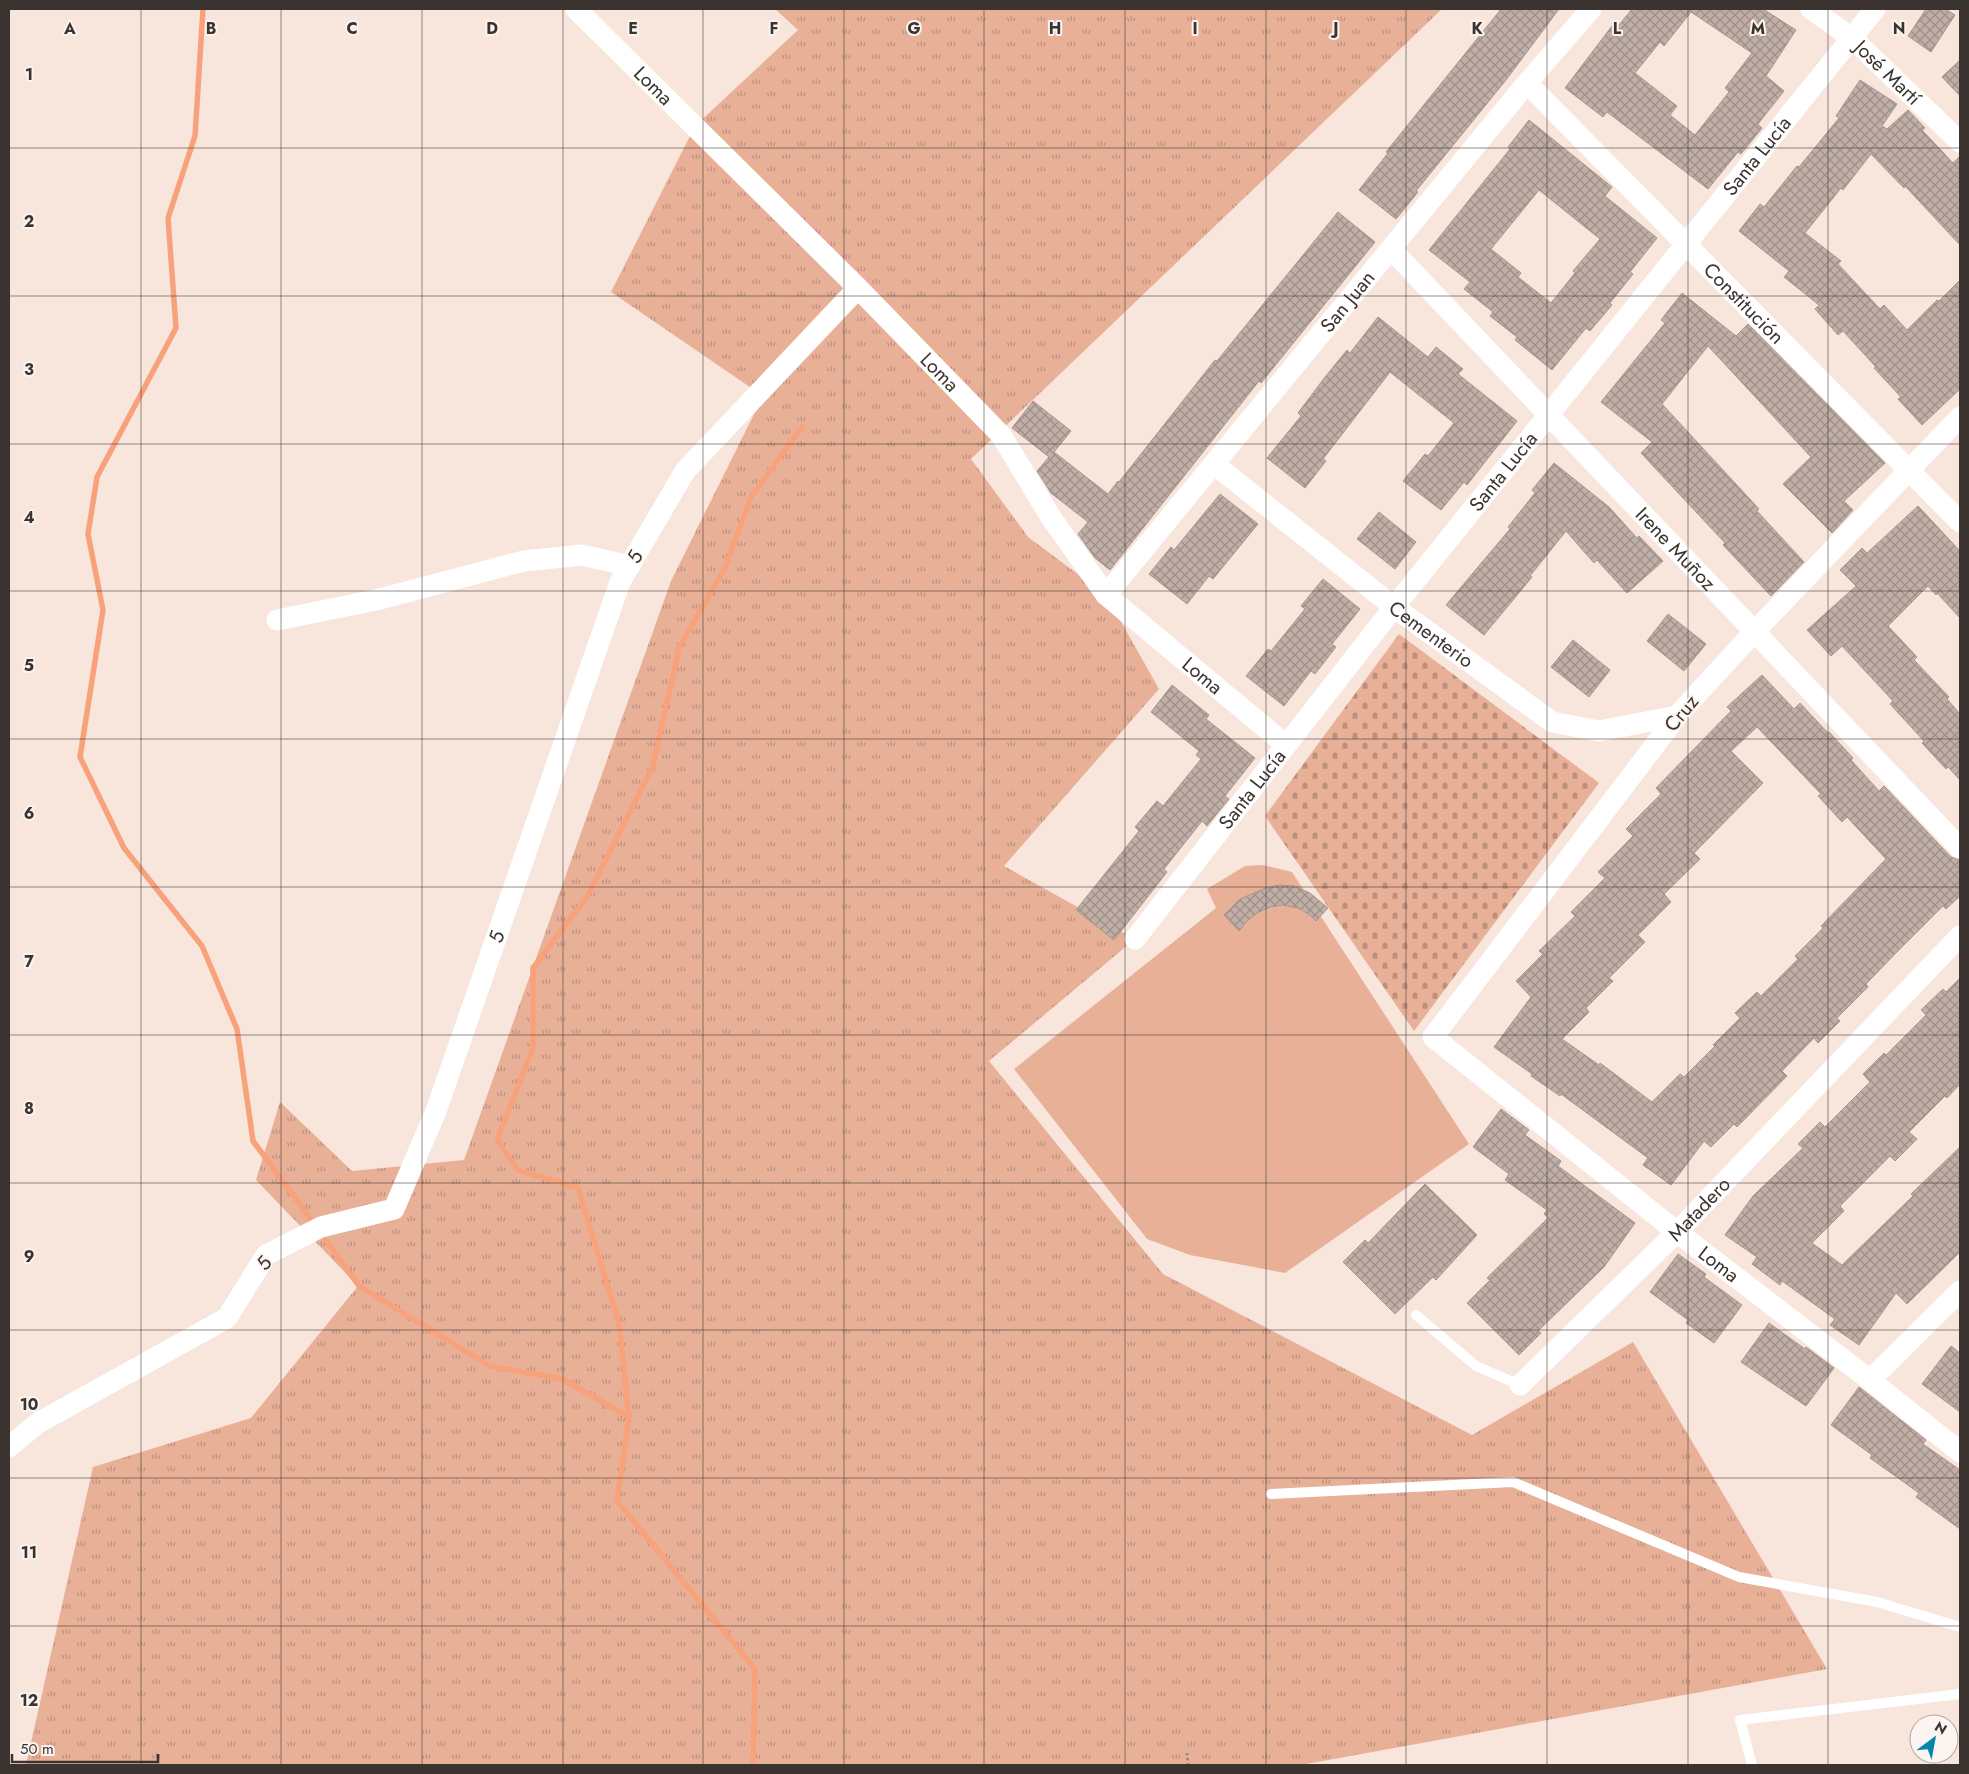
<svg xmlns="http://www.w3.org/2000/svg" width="1969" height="1774" font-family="Jost,sans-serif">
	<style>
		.grass { fill: url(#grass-tufts) }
		.cemetery { fill: url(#cemetery-stones) }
		.pitch { fill: #e9b098 }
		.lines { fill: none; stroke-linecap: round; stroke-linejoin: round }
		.stream { stroke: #f8a27c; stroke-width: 5.5 }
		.building { fill: url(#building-cross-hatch); stroke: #a9978f; fill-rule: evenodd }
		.path { stroke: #968a84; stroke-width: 3; stroke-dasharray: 2.5 2.5; stroke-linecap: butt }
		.lane { stroke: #fff; stroke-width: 10 }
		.street { stroke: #fff; stroke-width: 21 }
		.grid { fill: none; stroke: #3a3330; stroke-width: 1; stroke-opacity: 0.55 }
		.labels { text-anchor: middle; stroke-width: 4; stroke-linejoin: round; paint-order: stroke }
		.street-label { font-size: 20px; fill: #3a3330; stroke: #fcf4f1 }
		.grid-label { font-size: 16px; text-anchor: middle; font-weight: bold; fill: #3a3330; stroke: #fcf4f1; stroke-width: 4; stroke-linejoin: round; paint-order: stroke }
	</style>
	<defs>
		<pattern id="grass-tufts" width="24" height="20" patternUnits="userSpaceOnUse" patternTransform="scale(1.25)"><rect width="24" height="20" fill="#e9b098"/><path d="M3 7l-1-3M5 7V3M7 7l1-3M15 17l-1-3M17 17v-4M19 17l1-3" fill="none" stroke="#be907c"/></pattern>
		<pattern id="cemetery-stones" width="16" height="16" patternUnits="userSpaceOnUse" patternTransform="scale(1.25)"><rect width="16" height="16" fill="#e9b098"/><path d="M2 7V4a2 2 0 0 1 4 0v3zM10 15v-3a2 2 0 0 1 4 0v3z" fill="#be907c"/></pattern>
		<pattern id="building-cross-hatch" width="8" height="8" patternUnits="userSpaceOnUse" patternTransform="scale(1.25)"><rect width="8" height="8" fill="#c1afa7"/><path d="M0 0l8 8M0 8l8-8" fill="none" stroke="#9e8f88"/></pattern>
	</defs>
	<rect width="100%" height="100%" fill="#f8e5dc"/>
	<path class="grass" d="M775 9H1442L971 459 1028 537 1106 595 1159 689 1004 866 1135 939 989 1061 1163 1274 1472 1435 1633 1342 1827 1669 1301 1765H26L93 1467 251 1418 358 1286 256 1180 280 1102 352 1171 464 1160 671 581 763 396 611 292 695 126 798 30Z"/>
	<path class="cemetery" d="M1399 634 1599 783 1414 1031 1265 816Z"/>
	<path class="pitch" d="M1263 865 1292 872 1469 1144 1285 1273 1190 1255 1147 1239 1014 1069 1216 908 1207 889 1245 866Z"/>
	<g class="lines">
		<g class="stream">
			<path d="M203 9 195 136 168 218 176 328 97 477 88 534 103 610 80 757 124 848 202 946 237 1029 253 1141 315 1225"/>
			<path d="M320 1232 359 1286 490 1366 562 1379 629 1417"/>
			<path d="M753 1765 755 1669 617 1501 629 1417 619 1323 578 1188 518 1170 497 1140 533 1048V968L587 897 653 766 679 648 725 568 751 497 802 427"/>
		</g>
	</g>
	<g class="building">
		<path d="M1501 9H1559L1506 80 1416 191 1418 192 1396 219 1359 190 1388 153 1386 152Z"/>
		<path d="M1632 9H1763L1796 30 1766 76 1784 91 1758 124 1762 128 1741 154 1738 152 1708 189 1607 112 1603 117 1565 88 1615 22 1619 25ZM1691 12 1752 53 1725 88 1729 92 1695 135 1670 115 1677 106 1635 73 1660 42 1664 46Z"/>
		<path d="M1926 9H1945L1955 15 1931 52 1908 36Z"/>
		<path d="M1960 60V96L1942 77Z"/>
		<path d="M1860 80 1897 104 1882 126 1887 129 1908 110 1925 128 1922 130 1953 163 1960 156V245L1905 186 1904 188 1871 154 1843 190 1841 188 1805 233 1841 261 1838 264 1880 309 1884 305 1907 330 1937 300 1939 301 1960 280V389L1922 425 1898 399 1901 397 1874 368 1876 367 1843 331 1838 335 1815 309 1819 305 1784 277 1789 271 1739 231 1760 204 1764 207 1797 166 1799 167 1839 118 1836 116Z"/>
		<path d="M1529 120 1612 187 1605 196 1657 238 1630 272 1633 274 1610 303 1612 305 1590 331 1586 328 1552 370 1515 340 1517 337 1490 316 1493 312 1464 289 1470 282 1429 250 1510 149 1508 147ZM1539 190 1600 239 1573 271 1575 273 1551 303 1518 277 1521 273 1491 249Z"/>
		<path d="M1338 212 1375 242 1261 383 1259 381 1110 570 1095 558 1078 534 1088 522 1051 493 1037 471 1049 457 1012 428 1033 401 1071 431 1054 452 1108 494 1118 481 1119 482 1215 360 1217 361Z"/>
		<path d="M1682 293 1736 336 1748 324 1885 463 1844 501 1853 510 1832 533 1783 484 1811 457 1708 346 1662 404 1759 509 1757 511 1804 562 1771 596 1723 545 1725 543 1641 453 1652 442 1601 402 1665 323 1661 320Z"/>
		<path d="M1378 317 1428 357 1436 347 1463 369 1458 374 1517 421 1467 485 1464 482 1441 510 1403 481 1425 454 1428 456 1454 423 1390 372 1323 459 1326 461 1305 488 1267 458 1301 416 1298 413 1325 377 1347 350 1350 353Z"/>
		<path d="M1554 463 1609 507 1637 538 1639 536 1663 561 1627 593 1597 560 1594 563 1566 531 1530 576 1532 577 1484 635 1446 605 1510 529 1508 527 1535 493 1532 490Z"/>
		<path d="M1220 494 1258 524 1213 579 1209 576 1187 604 1149 574 1171 547 1174 550Z"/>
		<path d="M1918 506 1960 551V618L1937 593 1936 595 1928 586 1888 626 1917 657 1914 660 1949 697 1947 699 1960 714V780L1948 767 1946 769 1922 743 1924 741 1890 704 1893 701 1842 646 1831 656 1807 630 1856 586 1840 570 1862 548 1867 553Z"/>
		<path d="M1379 512 1416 542 1395 569 1357 539Z"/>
		<path d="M1323 579 1360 609 1332 644 1336 647 1315 674 1311 671 1284 706 1246 676 1268 649 1271 651 1305 609 1301 606Z"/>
		<path d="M1668 614 1706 644 1684 671 1647 641Z"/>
		<path d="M1573 640 1610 670 1589 697 1551 667Z"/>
		<path d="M1762 675 1794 709 1800 703 1828 733 1829 732 1853 758 1851 760 1879 791 1884 786 1951 857 1960 860V896L1946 909 1943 906 1894 955 1866 984 1868 987 1837 1018 1840 1021 1818 1043 1814 1038 1782 1071 1787 1076 1737 1127 1734 1124 1711 1147 1704 1141 1671 1185 1643 1165 1648 1158 1561 1094 1560 1096 1531 1076 1532 1074 1494 1047 1531 997 1516 981 1543 954 1539 951 1575 916 1571 912 1605 878 1598 872 1633 836 1626 829 1661 794 1656 788 1731 711 1727 707ZM1757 727 1821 794 1818 796 1842 822 1847 817 1886 859 1821 926 1823 928 1795 956 1798 959 1761 996 1757 992 1735 1013 1740 1018 1713 1045 1715 1046 1684 1077 1680 1074 1652 1102 1600 1063 1599 1065 1562 1039 1589 1012 1586 1008 1613 981 1609 978 1645 942 1638 935 1671 902 1664 894 1700 859 1694 853 1763 783 1731 751Z"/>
		<path d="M1172 685 1209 715 1206 719 1255 758 1225 796 1229 799 1207 826 1202 821 1164 869 1167 872 1114 940 1076 910 1139 831 1135 827 1157 801 1163 806 1201 759 1196 755 1199 751 1151 712Z"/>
		<path d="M1279 885 1294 886 1310 893 1328 908 1316 921 1310 915 1298 908 1283 905 1270 907 1257 913 1247 921 1239 931 1224 915 1240 899 1266 888Z"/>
		<path d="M1960 978V1084L1947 1098 1945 1096 1909 1132 1917 1139 1895 1161 1890 1156 1840 1206 1844 1211 1812 1243 1842 1265 1913 1196 1911 1194 1960 1147V1252L1907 1304 1896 1293 1859 1345 1830 1325 1835 1319 1782 1281 1780 1285 1752 1264 1757 1257 1725 1235 1753 1196 1803 1148 1798 1144 1820 1122 1825 1127 1870 1082 1863 1074 1884 1053 1886 1055 1926 1015 1921 1010 1943 989 1946 992Z"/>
		<path d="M1501 1109 1529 1130 1525 1135 1561 1161 1558 1166 1635 1223 1604 1267 1538 1331 1541 1333 1519 1355 1467 1303 1490 1280 1487 1278 1548 1218 1544 1214 1547 1210 1505 1180 1509 1174 1473 1147Z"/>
		<path d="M1425 1184 1477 1235 1436 1280 1433 1277 1395 1314 1343 1262 1365 1240 1368 1243Z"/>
		<path d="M1678 1254 1706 1274 1704 1277 1742 1305 1714 1343 1686 1323 1688 1320 1650 1292Z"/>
		<path d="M1769 1323 1805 1349 1806 1347 1834 1368 1806 1406 1741 1362Z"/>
		<path d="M1951 1346 1960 1353V1412L1922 1384Z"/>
		<path d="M1859 1387 1926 1440 1923 1444 1960 1470V1529L1916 1497 1919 1493 1870 1458 1872 1455 1831 1425Z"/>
	</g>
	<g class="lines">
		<path class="path" d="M1187 1753 1188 1765"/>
		<g class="lane">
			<path d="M1416 1315 1476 1366 1520 1385"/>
			<path d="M1271 1494 1513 1482 1739 1577 1877 1602 1960 1627"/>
			<path d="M1752 1765 1740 1720 1960 1694"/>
		</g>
		<g class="street">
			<path id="s1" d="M576 9 858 288 1001 435 1052 519 1106 595 1286 745"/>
			<path id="s2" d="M1811 9 1852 38 1960 142"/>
			<path id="s3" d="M1527 83 1960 522"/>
			<path id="s4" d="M1392 250 1960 848"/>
			<path id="s5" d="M1960 417 1754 632 1677 716 1433 1037 1677 1232 1870 1380 1960 1452"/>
			<path id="s6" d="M1214 464 1394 607 1552 722 1599 731 1677 716"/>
			<path id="s7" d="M1106 595 1527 83 1591 9"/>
			<path d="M277 620 376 600 524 561 582 555 630 566"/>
			<path id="s8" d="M1135 939 1394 607 1875 9"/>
			<path d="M1870 1380 1960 1291"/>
			<path id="s9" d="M1520 1385 1677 1232 1960 936"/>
			<path id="s10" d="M9 1447 38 1423 227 1318 266 1255 321 1227 394 1209 436 1111 620 582 685 471 858 288"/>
		</g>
	</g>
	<path class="grid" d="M141 9V1765M281 9V1765M422 9V1765M563 9V1765M703 9V1765M844 9V1765M984 9V1765M1125 9V1765M1266 9V1765M1406 9V1765M1547 9V1765M1688 9V1765M1828 9V1765M9 148H1960M9 296H1960M9 444H1960M9 591H1960M9 739H1960M9 887H1960M9 1035H1960M9 1183H1960M9 1330H1960M9 1478H1960M9 1626H1960"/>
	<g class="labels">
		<g class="street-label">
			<text dy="7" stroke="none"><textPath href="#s2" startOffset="100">José Martí</textPath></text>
			<text dy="7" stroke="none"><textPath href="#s1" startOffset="109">Loma</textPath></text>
			<text dy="7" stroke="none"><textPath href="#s8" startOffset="1000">Santa Lucía</textPath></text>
			<text dy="7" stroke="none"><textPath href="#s7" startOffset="380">San Juan</textPath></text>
			<text dy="7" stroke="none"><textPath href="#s3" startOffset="309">Constitución</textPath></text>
			<text dy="7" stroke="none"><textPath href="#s1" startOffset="514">Loma</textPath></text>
			<text dy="7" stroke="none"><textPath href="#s8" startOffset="595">Santa Lucía</textPath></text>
			<text dy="7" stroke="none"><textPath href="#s4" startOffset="412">Irene Muñoz</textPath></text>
			<text dy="7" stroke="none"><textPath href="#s10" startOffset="1161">5</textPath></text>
			<text dy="7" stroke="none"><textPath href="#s6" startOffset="276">Cementerio</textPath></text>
			<text dy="7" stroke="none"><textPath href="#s1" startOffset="919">Loma</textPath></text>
			<text transform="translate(1681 713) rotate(-50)" y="7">Cruz</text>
			<text dy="7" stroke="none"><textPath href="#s8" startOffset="190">Santa Lucía</textPath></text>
			<text dy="7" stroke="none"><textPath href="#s10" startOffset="756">5</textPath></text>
			<text dy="7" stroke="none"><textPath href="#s9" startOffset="251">Matadero</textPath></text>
			<text transform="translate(264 1263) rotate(-49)" y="7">5</text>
			<text dy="7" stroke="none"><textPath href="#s5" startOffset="1180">Loma</textPath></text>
		</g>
	</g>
	<g class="grid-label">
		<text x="70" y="34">A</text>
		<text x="211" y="34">B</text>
		<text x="352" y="34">C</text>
		<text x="492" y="34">D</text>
		<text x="633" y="34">E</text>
		<text x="774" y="34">F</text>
		<text x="914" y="34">G</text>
		<text x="1055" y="34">H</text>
		<text x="1195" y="34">I</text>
		<text x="1336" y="34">J</text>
		<text x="1477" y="34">K</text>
		<text x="1617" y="34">L</text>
		<text x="1758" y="34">M</text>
		<text x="1899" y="34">N</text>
		<text x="29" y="80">1</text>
		<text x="29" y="227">2</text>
		<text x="29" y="375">3</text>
		<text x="29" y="523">4</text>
		<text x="29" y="671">5</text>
		<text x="29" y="819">6</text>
		<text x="29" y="967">7</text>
		<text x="29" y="1114">8</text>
		<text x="29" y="1262">9</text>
		<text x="29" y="1410">10</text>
		<text x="29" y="1558">11</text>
		<text x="29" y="1706">12</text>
	</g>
	<rect width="1969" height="1774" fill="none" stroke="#3a3330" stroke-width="20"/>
	<g transform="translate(1934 1739) rotate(32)"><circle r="24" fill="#fcf4f1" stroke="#aea7a4"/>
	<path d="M0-4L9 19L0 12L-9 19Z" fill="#0587a9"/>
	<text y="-8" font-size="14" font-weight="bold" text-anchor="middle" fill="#3a3330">N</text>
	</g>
	<path d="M12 1754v8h146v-8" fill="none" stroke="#3a3330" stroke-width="2.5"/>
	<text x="20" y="1754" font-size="15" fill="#3a3330" stroke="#fcf4f1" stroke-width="4" paint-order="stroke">50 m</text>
</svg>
